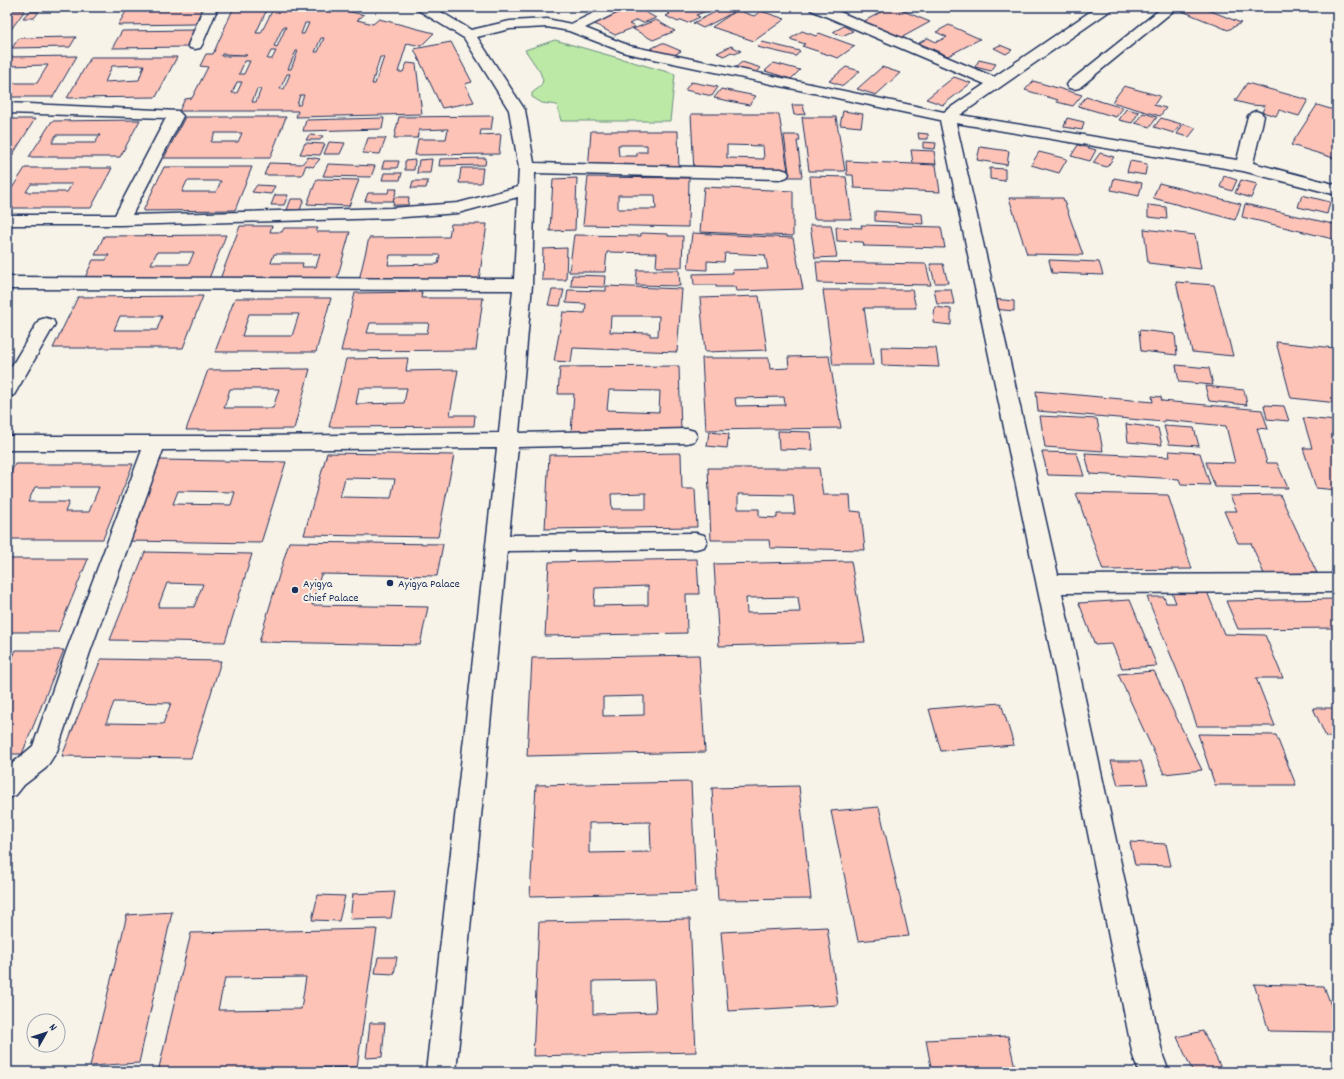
<svg xmlns="http://www.w3.org/2000/svg" width="1344" height="1079" font-family="Dekko,sans-serif">
	<style>
		.green { fill: #bce9a6; stroke: #6c8c82 }
		.building { fill: #fec3b7; stroke: #1b2f5e; fill-rule: evenodd }
		.lines { fill: none; stroke-linecap: round; stroke-linejoin: round }
		.minor-casing { stroke: #1b2f5e; stroke-width: 3 }
		.minor { fill: #f7f3e8; fill-rule: evenodd }
		.poi-dot { fill: #1b2f5e; stroke: #f7f3e8; stroke-width: 1.5 }
		.labels { text-anchor: middle; stroke-width: 4; stroke-linejoin: round; paint-order: stroke }
		.poi-label { font-size: 12px; fill: #1b2f5e; stroke: #f7f3e8; text-anchor: start }
	</style>
	<rect width="100%" height="100%" fill="#f7f3e8"/>
	<filter id="ink" filterUnits="userSpaceOnUse"><feTurbulence type="fractalNoise" baseFrequency=".025" numOctaves="2"/><feDisplacementMap in="SourceGraphic" scale="8" xChannelSelector="R" yChannelSelector="G"/><feConvolveMatrix kernelMatrix="1 2 1 2 8 2 1 2 1" color-interpolation-filters="sRGB"/></filter>
	<g filter="url(#ink)">
		<path class="green" d="M555 40 675 74 670 121H561L557 105 542 103 532 97V93L541 86 543 80 540 72 525 50Z"/>
		<g class="building">
			<path d="M176 7H203L195 24 118 25 128 8Z"/>
			<path d="M234 7H268L256 33H261L274 7H319L316 10 323 11 330 7 364 15 357 20 373 24 379 19 434 33 421 46 407 43 398 72H403L407 63 416 64 422 114 296 117 298 111H179L185 99 192 98 208 67 200 66 206 54H213ZM305 23H309L304 34H301ZM283 27H286L277 47 274 46ZM321 38H324L318 52H315ZM271 51H276L272 59H267ZM296 51H298L291 69H288ZM222 54 247 55 246 56H221ZM380 57H384L375 84H372ZM245 61H250L244 74H239ZM287 74H290L284 89H280ZM237 82H242L237 93H232ZM257 89H261L256 102H252ZM300 95H304L300 105H297Z"/>
			<path d="M628 7H636L656 18 643 23 637 20 629 24 635 27 615 35 591 22Z"/>
			<path d="M641 7H660L651 11Z"/>
			<path d="M680 7 684 9 688 7H699L706 11 696 15 700 17 687 23 682 20 678 22 666 16 670 14 668 13Z"/>
			<path d="M890 7H894L930 22 899 39 861 23Z"/>
			<path d="M1186 7H1201L1241 23 1228 30 1180 10Z"/>
			<path d="M724 8 734 12 703 28 693 23Z"/>
			<path d="M7 10H25L7 35Z"/>
			<path d="M737 10 754 16 761 11 785 19 754 41 712 27Z"/>
			<path d="M28 12H39L34 18H23Z"/>
			<path d="M656 20 675 31 653 40 633 29Z"/>
			<path d="M949 25 980 39 948 56 919 43 928 38 936 42 947 37 936 32Z"/>
			<path d="M844 26 853 31 842 36 833 32Z"/>
			<path d="M194 30 186 47 112 48 122 31Z"/>
			<path d="M802 31 816 36 819 33 855 46 838 58 802 46 805 44 790 39Z"/>
			<path d="M76 37 70 47 12 48 19 38Z"/>
			<path d="M451 42 472 82 465 84 474 102 442 108 414 49Z"/>
			<path d="M762 42 800 51 796 56 757 47Z"/>
			<path d="M662 43 681 51 669 58 650 49Z"/>
			<path d="M1000 45 1012 50 1006 54 994 48Z"/>
			<path d="M731 46 741 51 735 54 731 52 724 56 717 53Z"/>
			<path d="M77 56 53 97H7V83H37L48 65 7 66V57Z"/>
			<path d="M91 57H177L156 97 67 98ZM144 65 139 80 105 82 112 66Z"/>
			<path d="M979 60 996 64 991 71 975 67Z"/>
			<path d="M742 62 761 68 755 74 735 68Z"/>
			<path d="M774 63 800 70 791 79 765 71Z"/>
			<path d="M846 67 860 71 843 86 829 81Z"/>
			<path d="M882 67 900 73 876 95 857 89Z"/>
			<path d="M954 77 971 83 943 105 926 99Z"/>
			<path d="M1033 81 1082 95 1073 106 1057 102 1058 100 1025 90Z"/>
			<path d="M691 82 718 87 712 96 685 90Z"/>
			<path d="M1247 83 1308 100 1299 116 1279 110 1276 116 1262 112 1265 106 1251 105 1235 101Z"/>
			<path d="M1124 86 1160 96 1154 105 1166 108 1160 116 1112 102Z"/>
			<path d="M721 89 756 96 749 105 714 98Z"/>
			<path d="M1086 97 1123 108 1116 117 1078 106Z"/>
			<path d="M792 105H803L805 114 794 115Z"/>
			<path d="M1317 105 1337 111V159L1291 145Z"/>
			<path d="M1126 109 1139 112 1132 123 1119 120Z"/>
			<path d="M843 111 863 114 861 127 840 125Z"/>
			<path d="M1143 113 1157 117 1150 127 1135 123Z"/>
			<path d="M691 114H779L788 171 694 172ZM727 145 763 146 764 159 727 158Z"/>
			<path d="M493 116 491 130H481L480 135 501 134 499 154 415 155 418 139H446L448 129 419 130 417 138H394L399 117Z"/>
			<path d="M185 117H286L270 158H164ZM215 133H242L238 142H211Z"/>
			<path d="M802 117H836L845 171H809Z"/>
			<path d="M384 118 382 129 303 131 306 120Z"/>
			<path d="M1067 118 1084 122 1082 130 1064 127Z"/>
			<path d="M1161 118 1181 124 1174 133 1154 127Z"/>
			<path d="M7 119H35L10 159H7Z"/>
			<path d="M140 120 120 157H29L52 121ZM56 135H100L95 143H52Z"/>
			<path d="M1183 124 1196 128 1189 137 1177 134Z"/>
			<path d="M591 131H678L679 171H588ZM618 145H647V152H637V156H619Z"/>
			<path d="M918 133 928 134V139H919Z"/>
			<path d="M309 135 323 136 320 140H306Z"/>
			<path d="M784 135H799L800 141H797L802 177H786L785 172H789Z"/>
			<path d="M368 138H386L380 154 363 153Z"/>
			<path d="M329 142 345 143 340 154H324Z"/>
			<path d="M923 142 936 143 935 149 923 148Z"/>
			<path d="M305 143 325 144 320 155 300 154Z"/>
			<path d="M1078 145 1096 150 1090 161 1071 156Z"/>
			<path d="M980 147 1009 151 1007 165 977 160Z"/>
			<path d="M911 150 934 151 936 164 913 163Z"/>
			<path d="M1039 152 1067 159 1059 173 1031 165Z"/>
			<path d="M1100 153 1114 157 1107 167 1093 163Z"/>
			<path d="M308 157 320 159 313 167 306 165 302 175H264L269 163 302 164Z"/>
			<path d="M486 158 485 165 439 166 440 159Z"/>
			<path d="M432 159 430 173H417L419 160Z"/>
			<path d="M415 160 414 170H405V161Z"/>
			<path d="M384 161H399L397 168H382Z"/>
			<path d="M846 161 936 165 940 192 854 188 853 175H847Z"/>
			<path d="M1130 161 1147 164 1145 175 1127 172Z"/>
			<path d="M328 164 375 166 371 177 323 176Z"/>
			<path d="M164 167H252L235 210 143 211ZM187 181H221L216 192H182Z"/>
			<path d="M25 168H112L91 208H7V196ZM31 184H72L67 192H26Z"/>
			<path d="M461 168H483L481 183H459Z"/>
			<path d="M990 168 1005 169V181L990 179Z"/>
			<path d="M384 173H402L400 180H382Z"/>
			<path d="M810 176 846 177 852 219H814Z"/>
			<path d="M1224 176 1237 180 1232 191 1220 187Z"/>
			<path d="M588 177 689 178 688 227 583 225ZM618 195H655L656 209H618Z"/>
			<path d="M577 178 575 230 550 231 553 179Z"/>
			<path d="M1114 178 1142 183 1139 196 1111 190Z"/>
			<path d="M317 179 359 180 349 206 307 204Z"/>
			<path d="M1241 180 1257 184 1251 198 1235 193Z"/>
			<path d="M413 181H428L426 188H411Z"/>
			<path d="M1159 183 1241 204 1235 220 1153 198Z"/>
			<path d="M257 185 275 186 271 194 252 192Z"/>
			<path d="M704 187 793 191V236L700 232Z"/>
			<path d="M389 189H397L393 201H365L368 193H388Z"/>
			<path d="M275 195H288L284 205H271Z"/>
			<path d="M1302 195 1330 202 1327 214 1298 207Z"/>
			<path d="M394 197H409L408 205H393Z"/>
			<path d="M1009 198H1063L1083 255 1027 254Z"/>
			<path d="M291 199H304L300 210H287Z"/>
			<path d="M1245 204 1337 225V240L1242 217Z"/>
			<path d="M1148 205 1166 207 1167 219 1148 217Z"/>
			<path d="M875 211 922 214 923 224 875 221Z"/>
			<path d="M451 224H487L479 280H359L369 238 449 237ZM390 255H440L438 264 388 265Z"/>
			<path d="M810 225H831L837 257 815 258Z"/>
			<path d="M861 225 941 227 945 248 864 246 863 242 837 241 836 227 862 228Z"/>
			<path d="M240 226H272L270 232H282L284 228H318L316 232H350L337 279H220ZM274 254H320L316 267H302L303 263H271Z"/>
			<path d="M1144 229 1195 235 1201 269 1148 263Z"/>
			<path d="M641 233 668 234V236H683L682 267H656L657 253 607 252 605 272H569L574 235 641 236Z"/>
			<path d="M692 233 793 238 803 289 736 291 735 287H716V285H694L693 274 733 273 732 270 768 269 765 255 725 253 724 262 707 261V270L688 269Z"/>
			<path d="M226 235 208 281 83 282 93 260H106L109 255H95L104 236ZM157 252H194L189 264H151Z"/>
			<path d="M567 248 566 280H542L543 249Z"/>
			<path d="M1049 260 1099 262 1103 275 1052 273Z"/>
			<path d="M816 262 926 264 931 285 818 283Z"/>
			<path d="M930 264H943L948 283H935Z"/>
			<path d="M637 270H679L680 286 636 285Z"/>
			<path d="M572 275 605 276 604 287 571 286Z"/>
			<path d="M1176 282 1214 285 1233 356 1192 352Z"/>
			<path d="M606 286 682 289 677 352 573 348 571 362 554 361 563 312 585 313 586 304 566 303 568 290 606 291ZM611 316H659L658 336H650V333L610 332Z"/>
			<path d="M934 289H951L954 304H937Z"/>
			<path d="M552 290H564L560 306 548 305Z"/>
			<path d="M823 290H912L916 308H864L873 365H833Z"/>
			<path d="M422 292 421 298H483L476 350 341 351 355 293ZM370 323H429L427 333H367Z"/>
			<path d="M203 296 183 348H53L78 297ZM120 316H162L157 330H114Z"/>
			<path d="M759 296 767 350 705 352 700 298Z"/>
			<path d="M235 298H331L316 352H215ZM249 314H299L292 336H242Z"/>
			<path d="M993 299 1014 301V311L993 309Z"/>
			<path d="M935 307 951 309V325L933 323Z"/>
			<path d="M1139 330 1175 334 1177 355 1141 351Z"/>
			<path d="M1276 342 1335 348 1337 355V403L1291 398Z"/>
			<path d="M881 347 936 348 939 367 882 365Z"/>
			<path d="M829 356 841 428 706 430 702 358H769L770 369 789 368 788 357ZM784 397 785 405 736 406 735 398Z"/>
			<path d="M408 358 406 371 458 370 450 415H475L474 426 329 427 346 359ZM359 388H407L404 403 356 404Z"/>
			<path d="M1176 365 1209 368 1213 385 1179 382Z"/>
			<path d="M679 366 681 432H571L574 394H558L560 367ZM609 390 660 391 659 412 607 410Z"/>
			<path d="M310 369 294 429 186 430 208 370ZM230 389H279L273 408H224Z"/>
			<path d="M1205 386 1244 390 1247 405 1209 401Z"/>
			<path d="M1036 391 1153 402 1152 396 1161 397 1162 401 1262 410 1268 429 1257 428 1267 463H1277L1288 488 1215 487 1206 462 1235 463 1226 426 1164 420V422L1038 411Z"/>
			<path d="M1264 405 1284 406 1289 421 1267 419Z"/>
			<path d="M1040 416 1097 419 1103 451 1045 447Z"/>
			<path d="M1303 418 1337 421V490L1316 488 1303 448H1312Z"/>
			<path d="M1126 424 1158 428 1162 445 1128 442Z"/>
			<path d="M1164 426 1194 428 1199 446 1169 444Z"/>
			<path d="M778 431 811 432 813 450 779 449Z"/>
			<path d="M709 432 729 434 727 448 707 446Z"/>
			<path d="M1169 451 1200 453 1210 485 1181 484 1179 479 1090 474 1085 453 1170 457Z"/>
			<path d="M1042 452 1077 453 1084 476 1048 475Z"/>
			<path d="M327 453 454 455 438 537 304 535ZM345 478 395 479 391 498 340 497Z"/>
			<path d="M681 453 682 489H695L697 527 545 529 549 455ZM646 493V509H612L611 494Z"/>
			<path d="M160 460 286 462 261 543 127 541ZM178 491 235 492 231 505 173 504Z"/>
			<path d="M15 464H133L103 539H7V480ZM35 487H99L89 512H65L69 502H28Z"/>
			<path d="M708 468H819L823 495H850L851 511 861 512 865 550 770 548 769 540H711ZM738 494 793 495 795 514H777V518L759 517V509H738Z"/>
			<path d="M1076 493 1168 495 1192 569 1103 570Z"/>
			<path d="M1280 495 1317 573 1264 574 1251 543H1238L1224 511H1237L1230 496Z"/>
			<path d="M289 542 443 544 437 576 321 574 312 605 428 607 420 645 259 642Z"/>
			<path d="M145 552 252 554 225 642 110 640ZM167 583 203 584 194 607H158Z"/>
			<path d="M7 559H88L58 632H7Z"/>
			<path d="M697 559 699 594H686L687 633 545 636 549 562ZM648 586V605L594 606 595 588Z"/>
			<path d="M851 561 865 642 719 646 714 564ZM798 597 800 612 747 613 746 598Z"/>
			<path d="M1206 589 1224 634 1265 635 1283 678H1256L1275 726H1197L1183 685 1147 597H1164L1166 603H1176L1171 590Z"/>
			<path d="M1337 599V628L1238 629 1226 601Z"/>
			<path d="M1130 600 1157 666 1122 668 1112 644 1095 645 1079 603Z"/>
			<path d="M16 650H64L22 754H7V671Z"/>
			<path d="M699 655 705 752 527 756 532 658ZM644 696V715L603 716V697Z"/>
			<path d="M101 659 221 661 191 758 62 756ZM114 702 171 703 163 724 106 723Z"/>
			<path d="M1154 671 1202 770 1164 774 1118 674Z"/>
			<path d="M1001 703 1014 745 941 751 929 709Z"/>
			<path d="M1313 708H1337V737H1326Z"/>
			<path d="M1198 734 1276 735 1296 785H1215Z"/>
			<path d="M1111 761H1141L1148 784 1118 785Z"/>
			<path d="M691 782 696 892 530 896 536 785ZM650 822 651 852 589 853V823Z"/>
			<path d="M799 786 811 899 718 900 712 788Z"/>
			<path d="M879 807 909 936 858 941 831 811Z"/>
			<path d="M1130 842 1166 844 1171 866 1135 865Z"/>
			<path d="M395 892 391 918 350 919 353 894Z"/>
			<path d="M318 895 345 896 339 921 312 920Z"/>
			<path d="M172 912 139 1063 90 1066 127 915Z"/>
			<path d="M690 919 696 1052 533 1056 539 922ZM654 980 656 1012 593 1014V981Z"/>
			<path d="M827 927 838 1005 728 1011 721 932Z"/>
			<path d="M377 929 357 1067 158 1072 191 933ZM306 977 301 1009 218 1010 225 978Z"/>
			<path d="M378 957H397L394 974 375 973Z"/>
			<path d="M1254 984 1324 986 1337 1022V1032L1269 1031Z"/>
			<path d="M370 1023H385L382 1057 366 1058Z"/>
			<path d="M1203 1031 1223 1072H1193L1177 1037Z"/>
			<path d="M1008 1036 1016 1072H932L926 1040Z"/>
		</g>
		<g class="lines">
			<g class="minor-casing">
				<g id="minor">
					<path d="M204 7H218L202 45 200 48 195 49 190 48 188 45Z"/>
					<path d="M416 7H433L471 30 510 21 547 19 571 24 606 7H624L622 10 585 28 630 46 944 112 985 84 811 10 809 7H828L994 77 1097 7H1113L1111 10 960 115 1237 160 1248 116 1251 113 1256 111 1261 113 1264 116 1253 163 1337 185V195L1243 171 956 123 1058 575 1337 574V592L1062 593 1163 1056 1169 1072H1139L1133 1056 1072 754 940 120 626 53 569 31 547 27 510 29 477 37 525 110 534 163 781 169 787 171 789 174 787 177 781 179 535 173 532 285 519 433 687 429 694 431 697 436 694 441 687 443 518 447 509 535 696 533 704 535 707 541 704 547 696 549 507 551 456 1072H426L497 448 163 450 90 652 57 751 46 768 24 785 16 795 7 799V768L33 746 66 652 142 450H7V436H262L499 433 513 290 7 289V277L514 279 518 197 458 213 391 218 121 225H7V215H115L166 118 7 113V103L178 111 183 116 132 215 391 208 458 203 518 187 519 168 509 110 464 38 418 10Z"/>
					<path d="M1163 7H1178L1079 88 1074 89 1069 88 1067 85 1069 82Z"/>
					<path d="M46 318 53 320 55 324 14 395 7 397V374L39 320Z"/>
				</g>
			</g>
			<use href="#minor" class="minor"/>
		</g>
	</g>
	<g class="poi-dot">
		<circle cx="390" cy="583" r="4"/>
		<circle cx="295" cy="590" r="4"/>
	</g>
	<g class="labels">
		<g class="poi-label">
			<text x="303" y="587">Ayigya<tspan x="303" dy="14">Chief Palace</tspan></text>
			<text x="398" y="587">Ayigya Palace</text>
		</g>
	</g>
	<rect width="1344" height="1079" fill="none" stroke="#f7f3e8" stroke-width="24"/>
	<rect x="12" y="12" width="1320" height="1055" fill="none" stroke="#1b2f5e" stroke-width="1.5" filter="url(#ink)"/>
	<g transform="translate(46 1033) rotate(51)"><circle r="19" fill="#f7f3e8" stroke="#9fa5b1"/>
	<path d="M0-3L7 15L0 10L-7 15Z" fill="#1b2f5e"/>
	<text y="-6" font-size="11" font-weight="bold" text-anchor="middle" fill="#1b2f5e">N</text>
	</g>
</svg>
